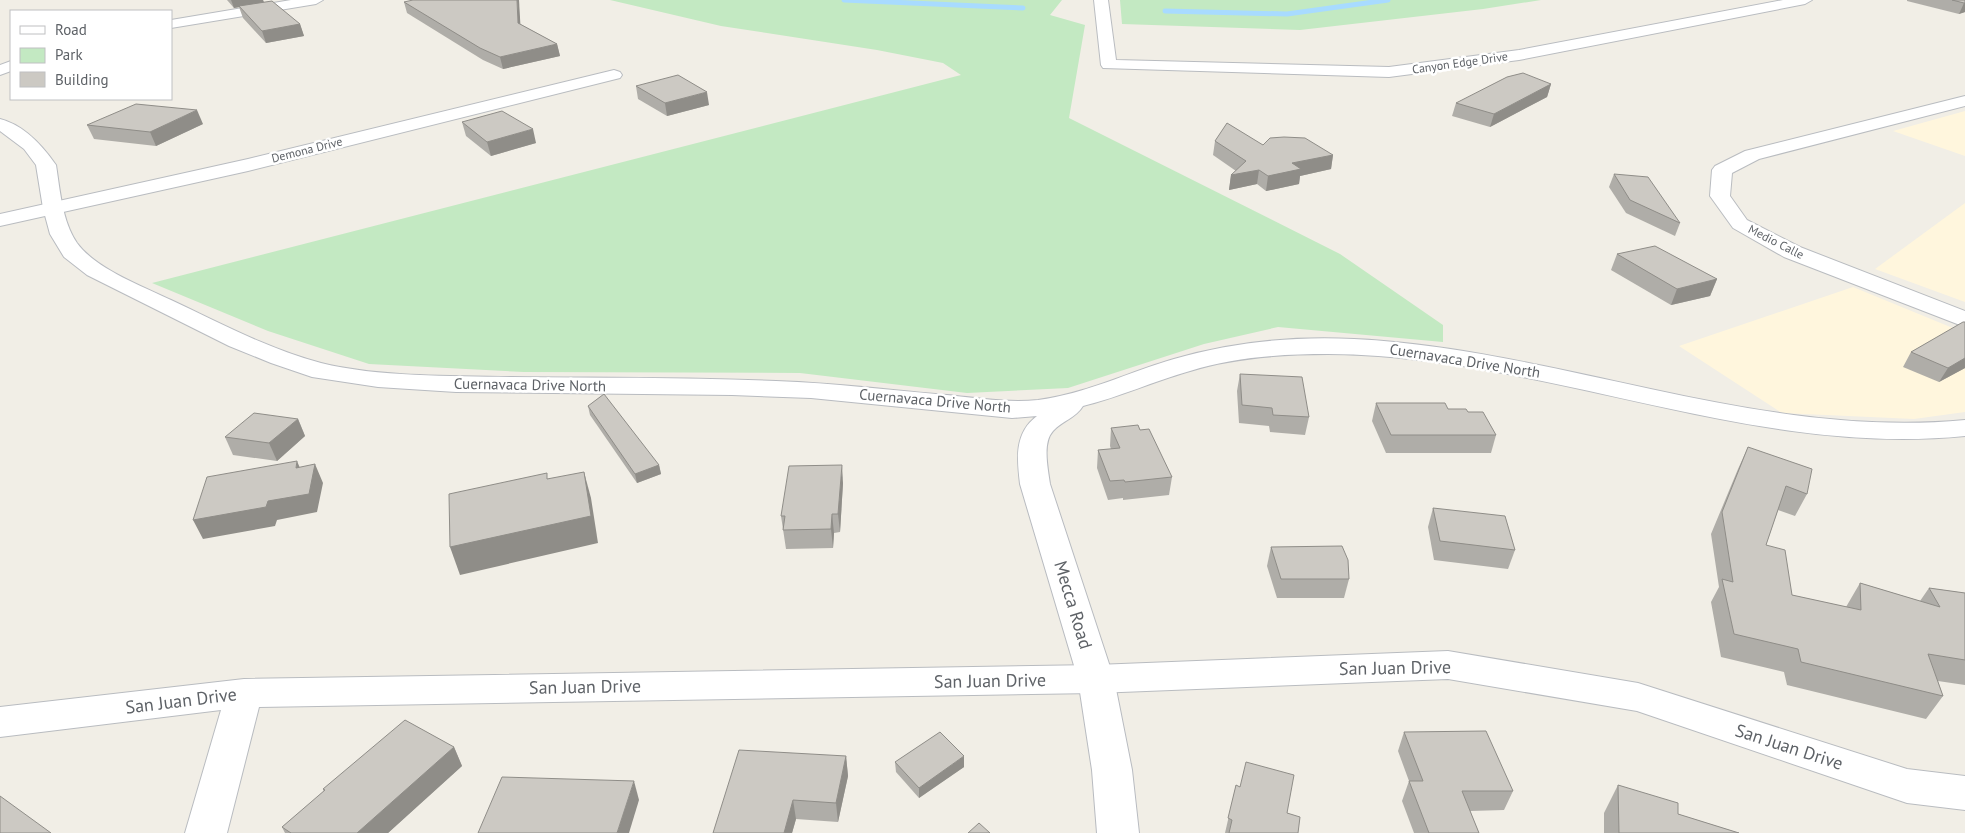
<svg xmlns="http://www.w3.org/2000/svg" width="1965" height="833" font-family="'PT Sans',sans-serif">
	<style>
		.commercial { fill: #fff6dd }
		.green { fill: #c3e9c2 }
		.lines { fill: none; stroke-linecap: round; stroke-linejoin: round }
		.stream { stroke: #a8dbff; stroke-width: 5 }
		.street-casing { stroke: #b9bcc0; stroke-width: 2 }
		.secondary-casing { stroke: #b8bbc0; stroke-width: 2 }
		.street { fill: #fff; fill-rule: evenodd }
		.secondary { fill: #fff; fill-rule: evenodd }
		.wall { fill: #afada8 }
		.shaded-wall { fill: #8f8d88 }
		.building { fill: #ccc9c3; stroke: #8f8d88 }
		.labels { text-anchor: middle; stroke-width: 5; stroke-linejoin: round; paint-order: stroke }
		.far-street-label { font-size: 12px; fill: #5e6267; stroke: #fff }
		.street-label { font-size: 15px; fill: #5e6267; stroke: #fff }
		.near-street-label { font-size: 18px; fill: #5e6267; stroke: #fff }
	</style>
	<rect width="100%" height="100%" fill="#f1eee6"/>
	<g class="commercial">
		<path d="M1965 111V156L1893 131Z"/>
		<path d="M1965 203V302L1875 269Z"/>
		<path d="M1853 287 1965 333V412L1914 419 1782 413 1679 346Z"/>
	</g>
	<g class="green">
		<path d="M610 0H1062L1050 15 1085 25 1069 118 1340 254 1443 325V342L1278 327 1204 344 1068 388 967 393 800 373 524 372 369 364 268 331 152 283 961 75 943 63 877 50 721 26Z"/>
		<path d="M1120 0H1541L1483 9 1300 30 1122 24Z"/>
	</g>
	<g class="lines">
		<g class="stream">
			<path d="M844 0 1023 8"/>
			<path d="M1165 11 1287 14 1388 0"/>
		</g>
		<g class="street-casing">
			<g id="street">
				<path d="M291 0H323L316 4 171 28V20Z"/>
				<path d="M1094 0H1108L1116 60 1389 67 1519 50 1783 0H1812L1805 4 1519 60 1389 77 1103 68 1101 65Z"/>
				<path d="M11 61V71L0 75V65Z"/>
				<path d="M614 70 620 72 622 75 620 78 248 171 0 226V214L248 159Z"/>
				<path d="M1965 96V106L1759 159 1732 173 1730 196 1747 220 1800 247 1965 311V327L1784 257 1733 228 1710 196 1712 170 1715 166 1745 151Z"/>
				<path d="M1448 651 1638 683 1907 769 1965 776V810L1907 803 1637 711 1448 679 1096 693 259 707 227 833H185L221 710 0 737V707L244 679 1096 665Z"/>
			</g>
		</g>
		<g class="secondary-casing">
			<path id="secondary" d="M0 119C24 125 42 145 56 165 60 190 62 221 77 243 96 269 142 286 171 300 220 323 268 349 321 363 377 377 453 376 512 377 600 378 688 377 776 381 833 383 890 390 947 395 978 398 1008 403 1038 400 1085 394 1129 372 1174 359 1232 342 1294 336 1354 339 1560 349 1758 440 1965 420V436C1748 458 1544 355 1328 354 1282 354 1234 357 1190 371 1154 381 1120 397 1083 406 1076 418 1062 421 1053 431 1042 443 1048 469 1050 484L1114 679 1132 770 1139 833H1097L1092 770 1078 679 1020 484C1017 459 1014 433 1037 416L1012 418 811 398 732 395 456 392 378 387 312 377 271 363 229 346 87 275 64 257 50 234 43 208 36 165 24 149 0 131Z"/>
		</g>
		<use href="#street" class="street"/>
		<use href="#secondary" class="secondary"/>
	</g>
	<g class="wall">
		<path d="M227 0H263L264 2 300 24 304 36 266 43 243 18 239 7 234 8Z"/>
		<path d="M1907 0H1965V12L1959 14 1907 1Z"/>
		<path d="M404 2 520 24 557 44 560 56 503 69 483 60 407 13Z"/>
		<path d="M1551 84 1547 97 1490 127 1452 116 1456 103Z"/>
		<path d="M636 86 709 105 667 116 638 99Z"/>
		<path d="M462 122 536 143 491 156 466 136Z"/>
		<path d="M203 124 156 146 94 139 87 125Z"/>
		<path d="M1215 141 1263 145 1333 155 1331 169 1300 176 1299 184 1266 191 1257 184 1229 190 1231 175 1236 171 1213 155Z"/>
		<path d="M1614 174 1680 223 1675 236 1626 213 1609 187Z"/>
		<path d="M1617 254 1717 279 1710 296 1671 305 1611 270Z"/>
		<path d="M1965 322V368L1939 382 1903 367 1911 352Z"/>
		<path d="M1240 374 1309 417 1305 435 1270 432 1269 426 1239 423 1237 391Z"/>
		<path d="M1376 403 1448 409 1468 412 1496 435 1491 453H1386L1372 421Z"/>
		<path d="M588 406 659 465 661 474 637 483 590 415Z"/>
		<path d="M298 419 305 436 277 461 233 455 225 437Z"/>
		<path d="M1111 428 1140 430 1172 477 1169 495 1123 500V498L1108 500 1097 468 1098 450 1111 449 1110 446Z"/>
		<path d="M1748 447 1807 494 1795 516 1778 510 1766 545 1792 595 1846 607 1860 583 1920 601 1929 588 1965 593V685L1938 681 1943 696 1926 719 1787 685 1784 672 1721 657 1711 602 1719 587 1711 534 1738 469Z"/>
		<path d="M843 483 840 532 834 533 833 548 786 549 781 516Z"/>
		<path d="M1433 508 1515 550 1508 569 1434 560 1428 527Z"/>
		<path d="M1271 547 1349 579 1344 598H1277L1267 566Z"/>
		<path d="M1404 732 1513 791 1504 810 1470 811 1479 833H1414L1402 801 1409 781 1398 751Z"/>
		<path d="M454 747 462 766 388 833H285L282 827 324 792 323 789Z"/>
		<path d="M846 756 848 776 838 822 796 819 792 833H713Z"/>
		<path d="M895 762 964 767 919 798 896 772Z"/>
		<path d="M1236 785 1287 813 1298 833H1225Z"/>
		<path d="M1618 785 1678 814 1739 833H1604V813Z"/>
	</g>
	<g class="shaded-wall">
		<path d="M231 0H263L264 3 234 8Z"/>
		<path d="M517 0H519L521 35 518 23Z"/>
		<path d="M1964 3H1965V12L1959 14Z"/>
		<path d="M300 24 304 36 266 43 262 31Z"/>
		<path d="M557 44 560 56 503 69 500 57Z"/>
		<path d="M1551 84 1547 97 1490 127 1494 114Z"/>
		<path d="M707 92 709 105 667 116 665 103Z"/>
		<path d="M197 110 203 124 156 146 150 132Z"/>
		<path d="M533 129 536 143 491 156 487 142Z"/>
		<path d="M1333 155 1331 169 1300 176 1299 184 1266 191 1268 176 1292 163Z"/>
		<path d="M1259 170 1257 184 1229 190 1231 175Z"/>
		<path d="M1717 279 1710 296 1671 305 1677 289Z"/>
		<path d="M1965 358V368L1939 382 1948 368Z"/>
		<path d="M298 419 305 436 277 461 269 443Z"/>
		<path d="M297 461 305 480 296 468Z"/>
		<path d="M315 464 323 483 317 512 277 520 275 526 203 539 193 520Z"/>
		<path d="M659 465 661 474 637 483 635 474Z"/>
		<path d="M842 465 843 483 840 532 838 514Z"/>
		<path d="M584 472 591 498 598 543 460 575 450 547Z"/>
		<path d="M832 514 834 533 833 548 831 529Z"/>
		<path d="M454 747 462 766 388 833H357Z"/>
		<path d="M846 756 848 776 838 822 836 803Z"/>
		<path d="M964 756V767L919 798V788Z"/>
		<path d="M634 781 639 800 629 833H617Z"/>
		<path d="M793 800 796 819 792 833H784Z"/>
	</g>
	<g class="building">
		<path d="M413 0H517L518 23 557 44 500 57 480 48 404 2Z"/>
		<path d="M1952 0H1965V3H1964Z"/>
		<path d="M272 1 300 24 262 31 239 6Z"/>
		<path d="M1523 73 1551 84 1494 114 1456 103 1507 77Z"/>
		<path d="M678 75 707 92 665 103 636 86Z"/>
		<path d="M136 104 197 110 150 132 87 125Z"/>
		<path d="M502 111 533 129 487 142 462 122Z"/>
		<path d="M1227 123 1263 145 1270 138 1284 137 1305 138 1333 155 1292 163 1301 169 1268 176 1259 170 1231 175 1246 161 1215 141Z"/>
		<path d="M1614 174 1648 177 1680 223 1630 200Z"/>
		<path d="M1655 246 1717 279 1677 289 1617 254Z"/>
		<path d="M1963 322H1965V358L1948 368 1911 352Z"/>
		<path d="M1240 374 1302 377 1309 417 1273 415 1272 408 1242 405Z"/>
		<path d="M604 394 659 465 635 474 588 406Z"/>
		<path d="M1376 403H1445L1448 409H1466L1468 412H1483L1496 435H1391Z"/>
		<path d="M254 413 298 419 269 443 225 437Z"/>
		<path d="M1138 425 1140 430 1149 429 1172 477 1125 482 1124 480 1110 481 1098 450 1120 448 1111 428Z"/>
		<path d="M1748 447 1812 469 1807 494 1786 486 1766 545 1785 550 1792 595 1861 610 1860 583 1940 607 1929 588 1965 593V660L1928 654 1943 696 1801 662 1798 649 1734 634 1722 579 1733 582 1722 512Z"/>
		<path d="M297 461 296 468 315 464 309 494 268 501 266 507 193 520 207 477Z"/>
		<path d="M842 465 838 514H832L831 529 783 530 785 516H781L789 466Z"/>
		<path d="M584 472 591 516 450 547 449 494 547 473V479Z"/>
		<path d="M1433 508 1505 516 1515 550 1440 541Z"/>
		<path d="M1342 546 1348 560 1349 579H1281L1271 547Z"/>
		<path d="M405 720 454 747 357 833H291L282 827 325 790 323 789Z"/>
		<path d="M1486 731 1513 791H1462L1479 833H1429L1409 781H1423L1404 732Z"/>
		<path d="M940 732 964 756 919 788 895 762Z"/>
		<path d="M739 750 846 756 836 803 793 800 784 833H713Z"/>
		<path d="M1246 762 1294 775 1287 813 1300 817 1298 833H1229L1232 820 1228 818 1236 785 1240 787Z"/>
		<path d="M502 777 634 781 617 833H478Z"/>
		<path d="M1618 785 1678 803V814L1739 833H1619Z"/>
		<path d="M0 796 51 833H0Z"/>
		<path d="M979 823 990 833H968Z"/>
	</g>
	<g class="labels">
		<g class="far-street-label">
			<text transform="translate(1460 63) rotate(-8)" y="4">Canyon Edge Drive</text>
			<text transform="translate(307 150) rotate(-14)" y="4">Demona Drive</text>
			<text transform="translate(1776 242) rotate(27)" y="4">Medio Calle</text>
		</g>
		<g class="street-label">
			<text transform="translate(1465 361) rotate(9)" y="5">Cuernavaca Drive North</text>
			<text transform="translate(530 385) rotate(1)" y="5">Cuernavaca Drive North</text>
			<text transform="translate(935 401) rotate(5)" y="5">Cuernavaca Drive North</text>
		</g>
		<g class="near-street-label">
			<text transform="translate(1073 605) rotate(73)" y="6">Mecca Road</text>
			<text transform="translate(1395 668) rotate(-1)" y="6">San Juan Drive</text>
			<text transform="translate(990 681) rotate(-1)" y="6">San Juan Drive</text>
			<text transform="translate(585 687) rotate(-1)" y="6">San Juan Drive</text>
			<text transform="translate(181 701) rotate(-7)" y="6">San Juan Drive</text>
			<text transform="translate(1789 747) rotate(18)" y="6">San Juan Drive</text>
		</g>
	</g>
	<rect x="10" y="10" width="162" height="90" fill="#ffffff" stroke="#bfc0c2"/>
	<rect x="20" y="26" width="25" height="8" fill="#ffffff" stroke="#bfc0c2"/>
	<text x="55" y="35" font-size="15" fill="#5e6267">Road</text>
	<rect x="20" y="48" width="25" height="15" fill="#c3e9c2" stroke="#bfc0c2"/>
	<text x="55" y="60" font-size="15" fill="#5e6267">Park</text>
	<rect x="20" y="72" width="25" height="15" fill="#ccc9c3" stroke="#bfc0c2"/>
	<text x="55" y="85" font-size="15" fill="#5e6267">Building</text>
</svg>
